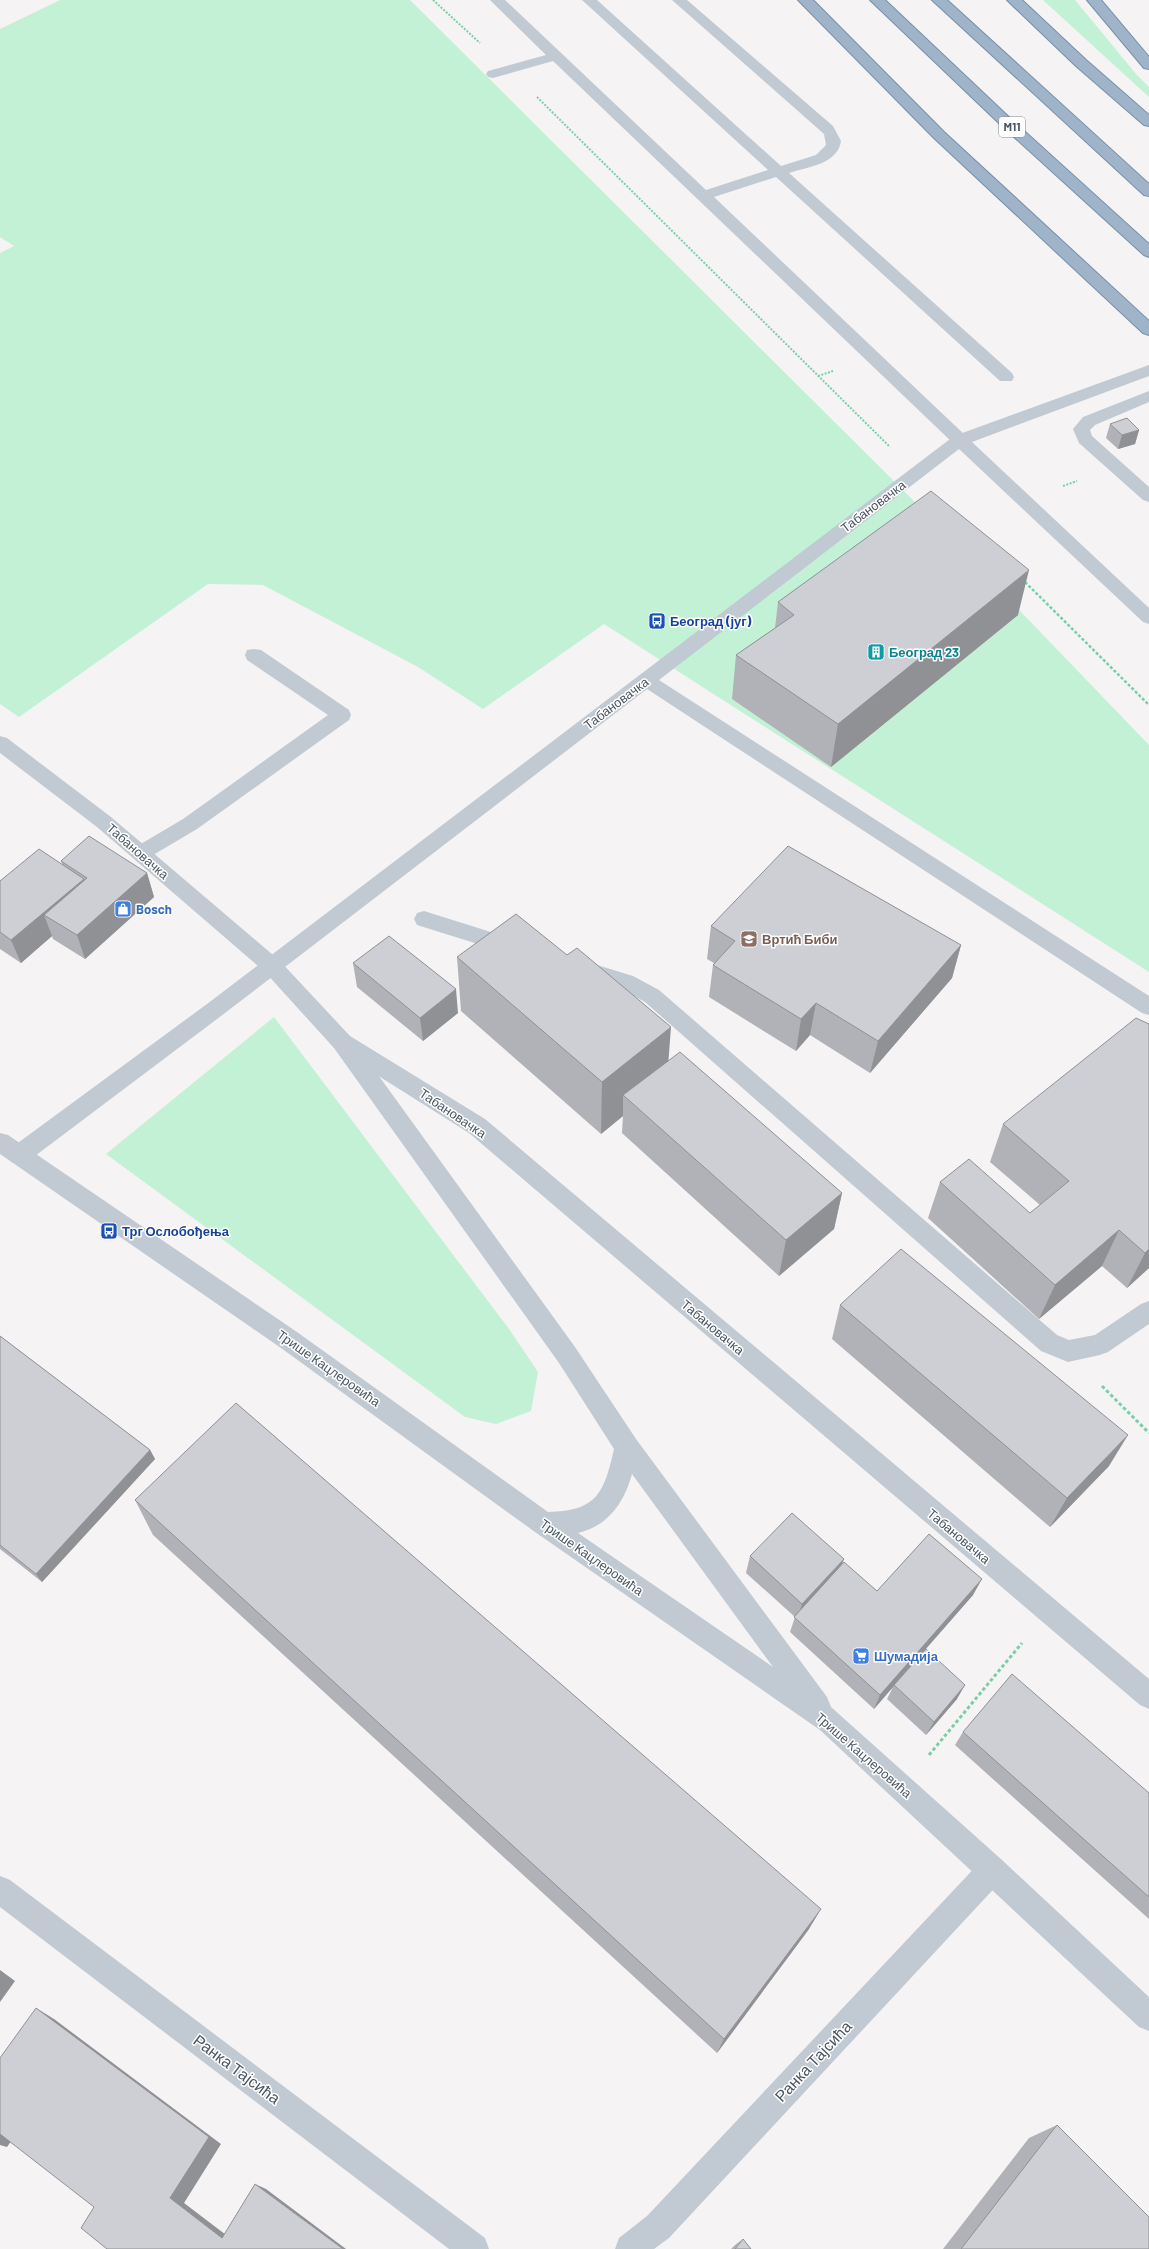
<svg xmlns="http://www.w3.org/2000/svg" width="1149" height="2249" font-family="Barlow,sans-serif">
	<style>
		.green { fill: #c3f1d5 }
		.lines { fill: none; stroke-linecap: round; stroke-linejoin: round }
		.trunk-casing { stroke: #7690ad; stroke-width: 2 }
		.path-far2 { stroke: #7ad0a6; stroke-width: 2; stroke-dasharray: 2 1.5; stroke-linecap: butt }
		.path-far1 { stroke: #7ad0a6; stroke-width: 2.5; stroke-dasharray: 3 2; stroke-linecap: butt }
		.path { stroke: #7ad0a6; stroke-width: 3; stroke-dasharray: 3.5 2.5; stroke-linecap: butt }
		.service { fill: #c1cad2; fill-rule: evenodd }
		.minor { fill: #c1cad2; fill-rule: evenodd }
		.tertiary { fill: #c1cad2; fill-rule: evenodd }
		.trunk { fill: #9fb4c9; fill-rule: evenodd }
		.wall { fill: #b0b2b7 }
		.shaded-wall { fill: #909195 }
		.building { fill: #cdcfd5; stroke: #909195 }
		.labels { text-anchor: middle; stroke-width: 3; stroke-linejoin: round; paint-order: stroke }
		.shield { fill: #fff; stroke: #808990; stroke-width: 1 }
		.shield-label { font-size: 12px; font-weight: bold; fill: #4a5661 }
		.street-label { font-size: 13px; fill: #4a5661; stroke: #fff }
		.transit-label { font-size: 13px; font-weight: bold; fill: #164399; stroke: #fff; text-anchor: start }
		.culture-label { font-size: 13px; font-weight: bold; fill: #0d838f; stroke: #fff; text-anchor: start }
		.shop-label { font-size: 13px; font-weight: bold; fill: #366cbe; stroke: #fff; text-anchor: start }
		.education-label { font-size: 13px; font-weight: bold; fill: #785e54; stroke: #fff; text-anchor: start }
		.near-street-label { font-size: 16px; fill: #4a5661; stroke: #fff }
	</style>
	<rect width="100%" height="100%" fill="#f5f3f3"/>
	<g class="green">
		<path d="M60 0H410L916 503 1149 745V972L604 624 483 709 418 667 263 585 208 584 19 717 0 704V253L14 246 0 237V29Z"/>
		<path d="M1043 0H1075L1136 74 1149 87V97Z"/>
		<path d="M274 1017 509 1329 538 1372 531 1411 496 1424 465 1417 106 1154Z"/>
	</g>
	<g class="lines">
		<g class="trunk-casing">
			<g id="trunk">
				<path d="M798 0H813L944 132 1149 321V335L1143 333 934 138Z"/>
				<path d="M870 0H885L1012 120 1149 244V257L1144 255 1002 126Z"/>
				<path d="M932 0H947L1149 184V196L1144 195Z"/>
				<path d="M1007 0H1022L1086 60 1149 115V126L1144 125 1076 66Z"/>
				<path d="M1087 0H1101L1149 57V69L1144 68Z"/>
			</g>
		</g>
		<g class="path-far2">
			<path d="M433 0 480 43"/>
			<path d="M537 97 890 447"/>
			<path d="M818 376 833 371"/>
			<path d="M1063 486 1077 481"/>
		</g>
		<path class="path-far1" d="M1025 582 1149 705"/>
		<g class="path">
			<path d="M1102 1386 1149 1433"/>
			<path d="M929 1755 1022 1643"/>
		</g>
		<g class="service">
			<path d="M490 0H505L706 190 768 170 582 0H597L781 166 816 155 826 145 824 134 672 0H687L833 126 841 141C838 164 807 167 789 173L1012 373 1014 377 1012 381H1000L776 177 714 197 966 436 968 440 966 444 960 445 954 444 553 61 493 78 488 77 486 74 488 71 546 55Z"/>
			<path d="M1149 391V402L1095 425 1090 430 1092 436 1149 487V502L1143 500 1079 443 1073 429 1083 417Z"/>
			<path d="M254 649 261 650 349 710 351 715 349 720 197 829 148 858 141 861 134 858 131 853 134 848 183 819 328 715 247 660 245 655 247 650Z"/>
			<path d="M424 911 520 941 523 947 520 953 513 955 417 925 414 919 417 913Z"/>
			<path d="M584 961 633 976 659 990 1057 1335 1069 1340 1095 1335 1141 1304 1149 1301V1324L1108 1352 1100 1355 1068 1362 1041 1351 645 1002 619 988 577 975 574 969 577 963Z"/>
			<path d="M342 1033 350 1036 485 1119 1149 1679V1709L1140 1705 469 1133 334 1048 331 1042 334 1036Z"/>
		</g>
		<g class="minor">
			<path d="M1149 365V376L972 442 1149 608V624L1143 622 959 449 659 680 1149 996V1015L1142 1013 647 689 221 1016 27 1162 19 1164 11 1162 8 1155 11 1148 207 1004 954 436Z"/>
			<path d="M992 1856 1002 1860 1006 1870 1002 1880 669 2238 654 2249H615L619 2238 647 2216 982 1860Z"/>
			<path d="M0 1876 10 1880 485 2238 489 2249H449L0 1907Z"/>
		</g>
		<path class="tertiary" d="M0 736 7 738 111 817 279 960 350 1036 575 1347 636 1439 827 1697 831 1707 1002 1860 1149 1997V2031L1139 2027 820 1730 535 1532 281 1348 0 1154V1133L8 1135 297 1332 548 1512C597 1511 604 1493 614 1449L559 1363 334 1048 265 972 97 827 0 753ZM632 1474 773 1667 578 1533C608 1526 624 1503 632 1474Z"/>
		<use href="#trunk" class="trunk"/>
	</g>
	<g class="wall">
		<path d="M1110 424 1139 430 1135 444 1118 449 1106 438Z"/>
		<path d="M778 602 1018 615 831 767 732 699 736 655 775 628Z"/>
		<path d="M61 861 147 873 154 897 85 959 53 939 52 936 21 963 0 949V881L62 864Z"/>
		<path d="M711 926 961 945 952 978 870 1073 810 1035 796 1051 709 997 713 965 714 963 707 959Z"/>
		<path d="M457 957 669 1061 842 1193 834 1229 779 1276 622 1133 623 1116 601 1134 461 1011Z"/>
		<path d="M353 963 458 1013 423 1041 357 987Z"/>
		<path d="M1149 1024V1268L1127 1288 1102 1266 1039 1319 928 1218 940 1182 1030 1213 1040 1205 990 1162 1003 1124Z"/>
		<path d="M840 1305 1109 1466 1050 1527 832 1339Z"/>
		<path d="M0 1336 150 1450 155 1459 42 1582 0 1549Z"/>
		<path d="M135 1500 809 1929 717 2053 153 1535Z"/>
		<path d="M750 1556 842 1565 877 1591 973 1595 919 1657 957 1699 926 1735 887 1699 893 1687 874 1709 790 1632 795 1617 746 1573Z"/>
		<path d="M963 1732 1149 1793V1919L955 1745Z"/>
		<path d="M1057 2125 1149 2249H943L1029 2138Z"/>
		<path d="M743 2239 751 2249H731L735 2245Z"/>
	</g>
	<g class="shaded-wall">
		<path d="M1139 430 1135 444 1118 449 1122 435Z"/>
		<path d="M1029 570 1018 615 831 767 838 724Z"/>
		<path d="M147 873 154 897 85 959 77 935Z"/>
		<path d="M84 879 92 903 44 915 52 936 21 963 11 940Z"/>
		<path d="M961 945 952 978 870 1073 878 1041Z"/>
		<path d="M456 989 458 1013 423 1041 420 1018Z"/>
		<path d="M816 1003 810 1035 796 1051 801 1019Z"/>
		<path d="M671 1027 667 1080 623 1095V1116L601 1134 602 1082Z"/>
		<path d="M842 1193 834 1229 779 1276 786 1240Z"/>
		<path d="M1119 1230 1102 1266 1039 1319 1055 1285Z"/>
		<path d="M1149 1249V1268L1127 1288 1145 1253Z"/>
		<path d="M1128 1435 1109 1466 1050 1527 1067 1498Z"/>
		<path d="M150 1450 155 1459 42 1582 36 1574Z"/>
		<path d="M844 1559 838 1575 797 1619 802 1604Z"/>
		<path d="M982 1579 973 1595 894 1685 893 1687 874 1709 880 1695Z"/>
		<path d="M965 1685 957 1699 926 1735 934 1722Z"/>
		<path d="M821 1909 809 1929 717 2053 724 2039Z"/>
		<path d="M0 1970 15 1981 0 2002Z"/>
		<path d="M36 2008 54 2019 221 2144 184 2203 234 2241 222 2238 170 2198Z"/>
		<path d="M0 2131 14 2137 7 2147 0 2145Z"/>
		<path d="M255 2184 266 2189 346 2249H343Z"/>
	</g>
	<g class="building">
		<path d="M1127 418 1139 430 1122 435 1110 424Z"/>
		<path d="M931 491 1029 570 838 724 736 655 794 615 778 602Z"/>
		<path d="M89 836 147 873 77 935 44 915 87 878 61 861Z"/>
		<path d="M788 846 961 945 878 1041 816 1003 801 1019 713 965 735 941 711 926Z"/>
		<path d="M39 849 84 879 11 940 0 932V881Z"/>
		<path d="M516 914 567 955 577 948 671 1027 602 1082 457 957Z"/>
		<path d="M389 936 456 989 420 1018 353 963Z"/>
		<path d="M1136 1018 1149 1024V1249L1145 1253 1119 1230 1055 1285 940 1182 969 1159 1030 1213 1069 1181 1003 1124Z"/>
		<path d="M680 1052 842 1193 786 1240 623 1095Z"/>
		<path d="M901 1249 1128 1435 1067 1498 840 1305Z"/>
		<path d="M0 1336 150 1450 36 1574 0 1545Z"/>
		<path d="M236 1403 821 1909 724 2039 135 1500Z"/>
		<path d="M792 1513 844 1559 802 1604 750 1556Z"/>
		<path d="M929 1534 982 1579 880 1695 794 1617 844 1562 877 1591Z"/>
		<path d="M926 1649 965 1685 934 1722 894 1685Z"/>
		<path d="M1012 1674 1149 1793V1897L963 1732Z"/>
		<path d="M36 2008 209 2137 170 2198 222 2238 255 2184 343 2249H107L81 2228 94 2207 0 2134V2058Z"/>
		<path d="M1057 2125 1149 2217V2249H961Z"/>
		<path d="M743 2239 751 2249H735Z"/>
	</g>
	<defs>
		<g id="bus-square" transform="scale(0.9)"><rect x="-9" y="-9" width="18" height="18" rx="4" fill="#1a4fb4" stroke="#fff"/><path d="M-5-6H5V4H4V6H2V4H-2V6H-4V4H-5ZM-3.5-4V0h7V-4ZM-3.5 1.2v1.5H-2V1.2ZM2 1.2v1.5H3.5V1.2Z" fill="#fff"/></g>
		<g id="building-square" transform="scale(0.9)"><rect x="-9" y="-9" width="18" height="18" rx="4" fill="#0f9aa8" stroke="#fff"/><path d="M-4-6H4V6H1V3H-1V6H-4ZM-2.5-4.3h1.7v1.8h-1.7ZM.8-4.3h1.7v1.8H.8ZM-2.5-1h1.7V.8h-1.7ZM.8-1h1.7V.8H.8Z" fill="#fff"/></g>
		<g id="shop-square" transform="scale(0.9)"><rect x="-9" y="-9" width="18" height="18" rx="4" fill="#3f7fe0" stroke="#fff"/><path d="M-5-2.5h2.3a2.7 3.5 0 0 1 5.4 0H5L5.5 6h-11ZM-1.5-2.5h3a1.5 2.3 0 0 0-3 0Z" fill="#fff"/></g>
		<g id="school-square" transform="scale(0.9)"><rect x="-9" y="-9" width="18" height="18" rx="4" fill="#8d6e63" stroke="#fff"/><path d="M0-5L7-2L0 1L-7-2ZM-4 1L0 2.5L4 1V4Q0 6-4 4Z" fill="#fff"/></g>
		<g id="supermarket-square" transform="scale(0.9)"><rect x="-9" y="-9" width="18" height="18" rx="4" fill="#3f7fe0" stroke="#fff"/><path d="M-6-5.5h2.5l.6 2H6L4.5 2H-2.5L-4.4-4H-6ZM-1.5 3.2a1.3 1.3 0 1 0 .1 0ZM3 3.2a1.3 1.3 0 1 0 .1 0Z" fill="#fff"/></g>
	</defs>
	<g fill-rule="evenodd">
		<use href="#bus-square" x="657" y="621"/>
		<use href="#building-square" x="876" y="652"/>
		<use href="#shop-square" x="123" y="909"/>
		<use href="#school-square" x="749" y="939"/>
		<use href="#bus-square" x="109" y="1231"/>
		<use href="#supermarket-square" x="861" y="1656"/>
	</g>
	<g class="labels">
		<rect class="shield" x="999" y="117" width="26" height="20" rx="3"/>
		<g class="shield-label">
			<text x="1012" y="131">M11</text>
		</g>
		<g class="street-label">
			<text transform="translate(873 506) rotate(-37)" y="5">Табановачка</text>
			<text transform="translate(616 703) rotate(-37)" y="5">Табановачка</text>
			<text transform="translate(138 851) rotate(41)" y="5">Табановачка</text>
			<text transform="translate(453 1113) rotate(34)" y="5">Табановачка</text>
			<text transform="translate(713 1327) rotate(40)" y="5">Табановачка</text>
			<text transform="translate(329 1368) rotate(35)" y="5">Трише Кацлеровића</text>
			<text transform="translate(959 1536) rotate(40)" y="5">Табановачка</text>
			<text transform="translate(592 1557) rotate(35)" y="5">Трише Кацлеровића</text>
			<text transform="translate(864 1755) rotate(41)" y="5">Трише Кацлеровића</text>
		</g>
		<g class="transit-label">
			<text x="670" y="626">Београд (југ)</text>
			<text x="122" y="1236">Трг Ослобођења</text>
		</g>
		<g class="culture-label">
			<text x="889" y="657">Београд 23</text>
		</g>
		<g class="shop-label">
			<text x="136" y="914">Bosch</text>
			<text x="874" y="1661">Шумадија</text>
		</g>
		<g class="education-label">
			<text x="762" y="944">Вртић Биби</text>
		</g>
		<g class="near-street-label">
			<text transform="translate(813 2061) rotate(-47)" y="6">Ранка Тајсића</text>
			<text transform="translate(237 2069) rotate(37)" y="6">Ранка Тајсића</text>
		</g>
	</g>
</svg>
